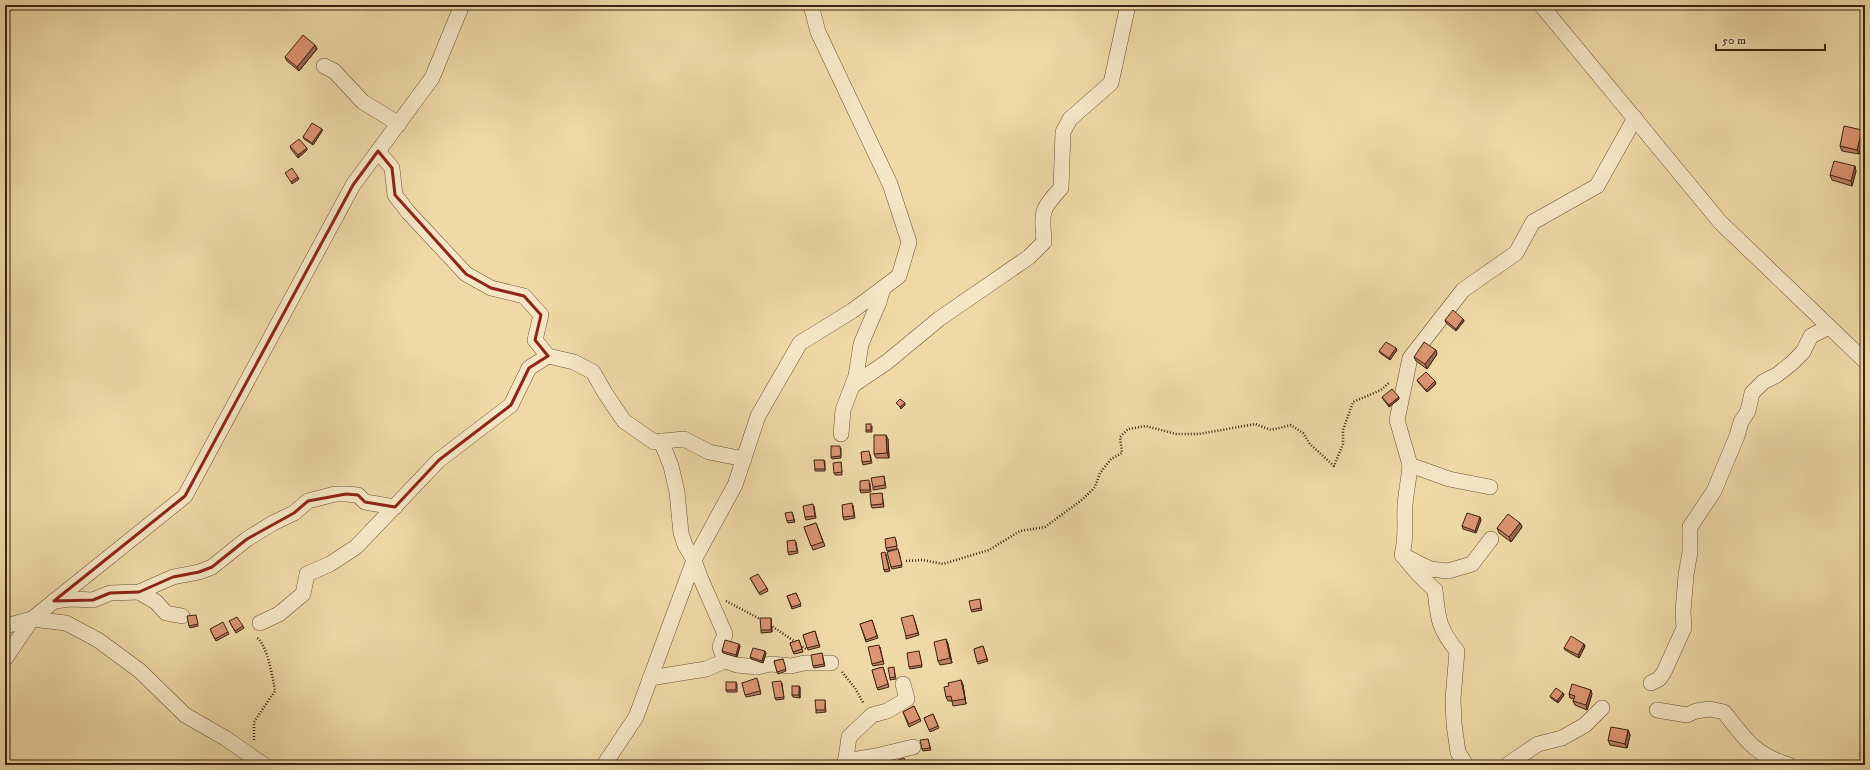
<svg xmlns="http://www.w3.org/2000/svg" width="1870" height="770" font-family="'IM FELL DW Pica',serif">
	<style>
		.lines { fill: none; stroke-linecap: round; stroke-linejoin: round }
		.minor-casing { stroke: #6a5136; stroke-width: 16 }
		.path { stroke: #3d2311; stroke-width: 2.5; stroke-dasharray: 1 2; stroke-linecap: butt }
		.minor { stroke: #f5e7c6; stroke-width: 15 }
		.wall { fill: #bd8062; stroke: #3d2311 }
		.shaded-wall { fill: #9a6850; stroke: #3d2311 }
		.building { fill: #dc9572; stroke: #3d2311 }
		.marked { fill: none; stroke: #8f2418; stroke-width: 3; stroke-linejoin: round }
	</style>
	<rect width="100%" height="100%" fill="#efdaa7"/>
	<filter id="stains"><feTurbulence type="fractalNoise" baseFrequency=".005" numOctaves="4"/><feColorMatrix values="0 0 0 0 .2 0 0 0 0 .09 0 0 0 0 .02 0 0 0 .5 -.17"/></filter>
	<radialGradient id="worn" r=".72"><stop offset=".6" stop-color="#630" stop-opacity="0"/><stop offset="1" stop-color="#630" stop-opacity=".3"/></radialGradient>
	<g class="lines">
		<g class="minor-casing">
			<g id="minor">
				<path d="M1541 5 1720 222 1865 361"/>
				<path d="M324 66 334 71 363 102 399 124"/>
				<path d="M378 151 392 168 395 195 408 212 466 274 491 288 524 296 541 315 535 340 548 356 574 362 593 372 605 393 624 421 654 442 684 439 709 452 744 459"/>
				<path d="M853 385 887 362 939 319 1029 257 1044 242C1042 211 1040 211 1061 188L1063 132 1070 119 1111 83 1128 5"/>
				<path d="M841 434 843 410 856 376 861 344 879 302 883 288"/>
				<path d="M661 441 671 466 677 492 681 533 685 545 694 560 700 577 725 634 720 647 725 661"/>
				<path d="M1410 465C1409 479 1406 492 1405 505 1404 525 1407 535 1402 555L1420 576 1435 590C1438 618 1438 628 1457 651L1453 699 1454 724 1458 752 1466 765"/>
				<path d="M1490 487 1449 479 1410 465 1397 420 1410 358 1463 290 1516 253 1533 222 1597 186 1635 118"/>
				<path d="M1408 558 1430 569 1448 571 1472 564 1491 539"/>
				<path d="M139 592 156 602 166 613 182 616"/>
				<path d="M54 601 71 599 93 600 110 593 139 592 173 577 199 572 212 567 247 539 273 523 294 513 308 501 335 494H346L358 495 365 502 395 507"/>
				<path d="M260 623 279 614 303 594 307 574 330 564 356 547 439 460 511 405 529 368 548 356"/>
				<path d="M5 626 32 619 66 623 98 640 140 671 185 715 225 738 264 765"/>
				<path d="M5 659 32 619 185 496 353 185 432 78 462 5"/>
				<path d="M650 678 706 669 725 661 737 665 757 667 771 664 791 666 804 663H831"/>
				<path d="M1651 683 1659 679 1664 672 1684 628 1683 612 1686 575 1690 552V527L1714 491 1737 436 1741 422 1748 411 1752 393 1763 382 1777 375 1792 363 1803 352 1811 336 1829 327"/>
				<path d="M1657 710 1687 715 1696 711 1710 709 1724 712C1745 739 1755 755 1789 765"/>
				<path d="M845 761 876 756 913 747"/>
				<path d="M604 765 636 717 694 560 735 485 758 416 800 343 852 311 899 276 909 242 890 184 818 32 811 5"/>
				<path d="M845 765 849 737 872 715 887 711 907 699 903 684"/>
				<path d="M1507 765 1538 744 1562 738 1585 725 1602 708"/>
			</g>
		</g>
		<g class="path">
			<path d="M906 561 923 560 943 564 989 550 1020 531 1045 527 1083 499 1095 487 1100 473 1111 459 1122 453 1120 437 1128 429 1146 426 1176 434H1199L1255 424 1271 430 1291 425 1303 433 1310 444 1334 466 1343 444V430L1353 402 1381 390 1390 382"/>
			<path d="M726 601 762 620"/>
			<path d="M770 625 806 649"/>
			<path d="M842 672 855 688 864 704"/>
			<path d="M254 740V722L275 691C273 679 267 644 257 638"/>
			<path d="M1628 764 1629 765"/>
		</g>
		<use href="#minor" class="minor"/>
	</g>
	<g class="wall">
		<path d="M315 45 317 49 299 71 287 61 285 57Z"/>
		<path d="M322 129V131L313 145 304 139 303 137Z"/>
		<path d="M1863 134 1859 154 1842 151 1840 146Z"/>
		<path d="M290 146 307 150 298 158 291 149Z"/>
		<path d="M1856 171 1852 186 1832 180 1830 175Z"/>
		<path d="M1463 319 1464 321 1456 331 1446 323 1445 320Z"/>
		<path d="M1397 350 1390 360 1380 353 1379 351Z"/>
		<path d="M1437 354 1427 369 1416 361 1414 357Z"/>
		<path d="M1417 380 1436 384 1427 392 1418 382Z"/>
		<path d="M1382 397 1399 399 1389 407 1383 399Z"/>
		<path d="M872 426V432H866V430Z"/>
		<path d="M888 439 889 458H876L874 454Z"/>
		<path d="M841 448V458L832 459 831 457Z"/>
		<path d="M870 454 872 463 863 465 862 462Z"/>
		<path d="M824 460 825 462V471H815V469Z"/>
		<path d="M841 462 842 475H835L834 473Z"/>
		<path d="M884 476 886 488 873 490V487Z"/>
		<path d="M870 483 871 492 861 493 860 490Z"/>
		<path d="M882 493 884 507 872 508 871 505Z"/>
		<path d="M853 505 855 518 844 520 843 517Z"/>
		<path d="M814 506 816 518 806 520 805 517Z"/>
		<path d="M792 512 795 522 788 523 787 521Z"/>
		<path d="M1480 517 1481 520 1476 533 1463 529 1462 526Z"/>
		<path d="M816 523 825 546 813 550 804 527Z"/>
		<path d="M1520 523 1522 527 1511 542 1499 533 1497 528Z"/>
		<path d="M896 540 897 549 887 551 886 548Z"/>
		<path d="M796 542 798 553 789 555 788 552Z"/>
		<path d="M899 552 902 567 892 569 891 567Z"/>
		<path d="M886 554 890 571 885 572 884 570Z"/>
		<path d="M750 578 767 588 768 591 760 595Z"/>
		<path d="M796 593 801 606 792 609 787 596Z"/>
		<path d="M980 601 982 610 972 612 971 610Z"/>
		<path d="M196 617 198 626 190 628 189 626Z"/>
		<path d="M914 618 919 635 906 639V636Z"/>
		<path d="M771 620 772 632 761 633V630Z"/>
		<path d="M872 620 878 638 866 642 860 624Z"/>
		<path d="M229 621 243 626 244 628 236 633Z"/>
		<path d="M211 631 228 632 229 634 216 641Z"/>
		<path d="M815 631 820 647 808 650 803 635Z"/>
		<path d="M946 639 948 644 952 663 940 665 938 661Z"/>
		<path d="M799 640 803 652 794 654 790 643Z"/>
		<path d="M1584 644 1585 646 1579 658 1565 650 1564 648Z"/>
		<path d="M740 646 737 657 723 653 722 651Z"/>
		<path d="M983 646 988 661 978 664 974 649Z"/>
		<path d="M880 647 884 664 873 666 872 664Z"/>
		<path d="M919 651 922 667 910 669 909 667Z"/>
		<path d="M766 653 763 663 751 659 750 657Z"/>
		<path d="M822 653 825 666 814 668 813 666Z"/>
		<path d="M783 659 786 671 778 674 774 661Z"/>
		<path d="M883 667 889 687 878 690 872 670Z"/>
		<path d="M894 669 896 679 890 680V678Z"/>
		<path d="M961 680 963 685 966 704 953 706 952 701H948L946 697 949 686Z"/>
		<path d="M758 681 761 694 746 697 742 683Z"/>
		<path d="M736 682 737 684V692H727L726 690Z"/>
		<path d="M782 683 784 699 776 700 775 698Z"/>
		<path d="M799 686 800 688V698L793 697 792 695Z"/>
		<path d="M1563 693 1564 695 1558 703 1551 698 1550 696Z"/>
		<path d="M1569 694H1592L1587 710 1575 705 1573 701 1574 699 1570 698Z"/>
		<path d="M825 700V702L826 712 816 713V710Z"/>
		<path d="M914 706 921 721 909 727 903 712Z"/>
		<path d="M933 714 939 728 930 732 924 718Z"/>
		<path d="M1628 730 1630 735 1627 748 1610 745 1608 740Z"/>
		<path d="M928 739 931 750 923 751 922 749Z"/>
	</g>
	<g class="shaded-wall">
		<path d="M315 45 317 49 299 71 297 67Z"/>
		<path d="M322 129V131L313 145 312 143Z"/>
		<path d="M1862 130 1863 134 1859 154 1857 150Z"/>
		<path d="M307 148V150L298 158V155Z"/>
		<path d="M1855 166 1856 171 1852 186 1851 181Z"/>
		<path d="M298 177 299 179 292 184 291 182Z"/>
		<path d="M1463 319 1464 321 1456 331V329Z"/>
		<path d="M1396 348 1397 350 1390 360 1389 358Z"/>
		<path d="M1436 350 1437 354 1427 369 1425 364Z"/>
		<path d="M1435 381 1436 384 1427 392 1426 390Z"/>
		<path d="M1399 397V399L1389 407V405Z"/>
		<path d="M905 403V405L901 409 900 407Z"/>
		<path d="M886 435 888 439 889 458 887 453Z"/>
		<path d="M1480 517 1481 520 1476 533 1475 531Z"/>
		<path d="M1520 523 1522 527 1511 542 1509 537Z"/>
		<path d="M771 618V620L772 632 771 630Z"/>
		<path d="M946 639 948 644 952 663 950 658Z"/>
		<path d="M739 644 740 646 737 657 736 655Z"/>
		<path d="M1584 644 1585 646 1579 658 1578 655Z"/>
		<path d="M765 651 766 653 763 663 762 661Z"/>
		<path d="M961 680 963 685 966 704 965 699Z"/>
		<path d="M799 686 800 688V698L799 695Z"/>
		<path d="M1591 690 1592 694 1587 710 1586 705Z"/>
		<path d="M1563 693 1564 695 1558 703 1557 701Z"/>
		<path d="M1628 730 1630 735 1627 748 1625 744Z"/>
	</g>
	<g class="building">
		<path d="M303 35 315 45 297 67 285 57Z"/>
		<path d="M312 123 322 129 312 143 303 137Z"/>
		<path d="M1844 126 1862 130 1857 150 1840 146Z"/>
		<path d="M299 139 307 148 298 155 290 146Z"/>
		<path d="M1834 161 1855 166 1851 181 1830 175Z"/>
		<path d="M292 168 298 177 291 182 285 173Z"/>
		<path d="M1453 310 1463 319 1456 329 1445 320Z"/>
		<path d="M1386 342 1396 348 1389 358 1379 351Z"/>
		<path d="M1424 342 1436 350 1425 364 1414 357Z"/>
		<path d="M1426 372 1435 381 1426 390 1417 380Z"/>
		<path d="M1392 389 1399 397 1389 405 1382 397Z"/>
		<path d="M900 399 905 403 900 407 896 403Z"/>
		<rect x="866" y="424" width="5" height="6"/>
		<path d="M874 435H886L887 453 874 454Z"/>
		<path d="M831 446H840L841 456 831 457Z"/>
		<path d="M869 451 871 461 862 462 861 452Z"/>
		<path d="M814 460H824L825 469H815Z"/>
		<path d="M841 462 842 472 834 473 833 463Z"/>
		<path d="M884 476 885 485 873 487 871 478Z"/>
		<path d="M869 480 870 490H860V481Z"/>
		<path d="M882 493 883 504 871 505 870 494Z"/>
		<path d="M852 503 854 516 843 517 842 505Z"/>
		<path d="M813 504 815 516 805 517 803 506Z"/>
		<path d="M792 512 794 520 787 521 785 513Z"/>
		<path d="M1467 513 1480 517 1475 531 1462 526Z"/>
		<path d="M1508 514 1520 523 1509 537 1497 528Z"/>
		<path d="M816 523 823 542 811 546 804 527Z"/>
		<path d="M895 537 897 546 886 548 885 539Z"/>
		<path d="M795 540 797 551 788 552 787 541Z"/>
		<path d="M898 549 902 565 891 567 887 552Z"/>
		<path d="M885 552 889 569 884 570 881 553Z"/>
		<path d="M758 574 767 588 759 593 750 578Z"/>
		<path d="M796 593 801 604 792 607 787 596Z"/>
		<path d="M980 599 981 608 971 610 969 601Z"/>
		<path d="M196 615 198 624 189 626 187 616Z"/>
		<path d="M913 615 918 633 906 636 901 618Z"/>
		<path d="M237 617 243 626 235 631 229 621Z"/>
		<path d="M760 618H771V630H761Z"/>
		<path d="M872 620 877 636 866 640 860 624Z"/>
		<path d="M223 622 228 632 215 639 210 629Z"/>
		<path d="M815 631 819 645 807 648 803 635Z"/>
		<path d="M1571 636 1584 644 1578 655 1564 648Z"/>
		<path d="M946 639 950 658 938 661 934 642Z"/>
		<path d="M725 640 739 644 736 655 722 651Z"/>
		<path d="M799 640 802 649 793 652 790 643Z"/>
		<path d="M879 645 883 661 872 664 868 647Z"/>
		<path d="M983 646 987 659 977 662 974 649Z"/>
		<path d="M753 648 765 651 762 661 750 657Z"/>
		<path d="M919 651 922 665 909 667 907 653Z"/>
		<path d="M822 653 824 664 813 666 811 655Z"/>
		<path d="M783 659 786 669 777 672 774 661Z"/>
		<path d="M883 667 888 684 877 688 872 670Z"/>
		<path d="M894 667 895 677 890 678 888 668Z"/>
		<path d="M757 678 760 691 745 695 742 683Z"/>
		<path d="M961 680 965 699 952 701 951 696 946 697 944 687 949 686 948 683Z"/>
		<path d="M781 681 784 697 775 698 772 682Z"/>
		<rect x="726" y="682" width="10" height="8"/>
		<path d="M1572 684 1591 690 1586 705 1573 701 1575 696 1569 694Z"/>
		<rect x="792" y="686" width="7" height="9"/>
		<path d="M1556 688 1563 693 1557 701 1550 696Z"/>
		<path d="M815 700H825V710H816Z"/>
		<path d="M914 706 920 719 909 724 903 712Z"/>
		<path d="M933 714 938 726 929 730 924 718Z"/>
		<path d="M1611 727 1628 730 1625 744 1608 740Z"/>
		<path d="M928 739 930 748 922 749 920 740Z"/>
		<path d="M904 758 907 765H894L893 762Z"/>
	</g>
	<path class="marked" d="M378 151 392 168 395 195 466 274 491 288 524 296 541 315 535 340 548 356 529 368 511 405 439 460 395 507 365 502 358 495 346 494 308 501 294 513 247 539 212 567 199 572 173 577 139 592 110 593 93 600 54 601 185 496 353 185Z"/>
	<rect width="1870" height="770" fill="none" stroke="#efdaa7" stroke-width="20"/>
	<rect x="6" y="6" width="1858" height="758" fill="none" stroke="#3d2311" stroke-width="2"/>
	<rect x="10" y="10" width="1850" height="750" fill="none" stroke="#3d2311"/>
	<path d="M1716 44v6h109v-6" fill="none" stroke="#3d2311" stroke-width="2"/>
	<text x="1722" y="44" font-size="12" fill="#3d2311" stroke="#f5e7c6" stroke-width="3" paint-order="stroke">50 m</text>
	<rect width="100%" height="100%" filter="url(#stains)"/>
	<rect width="100%" height="100%" fill="url(#worn)"/>
</svg>
